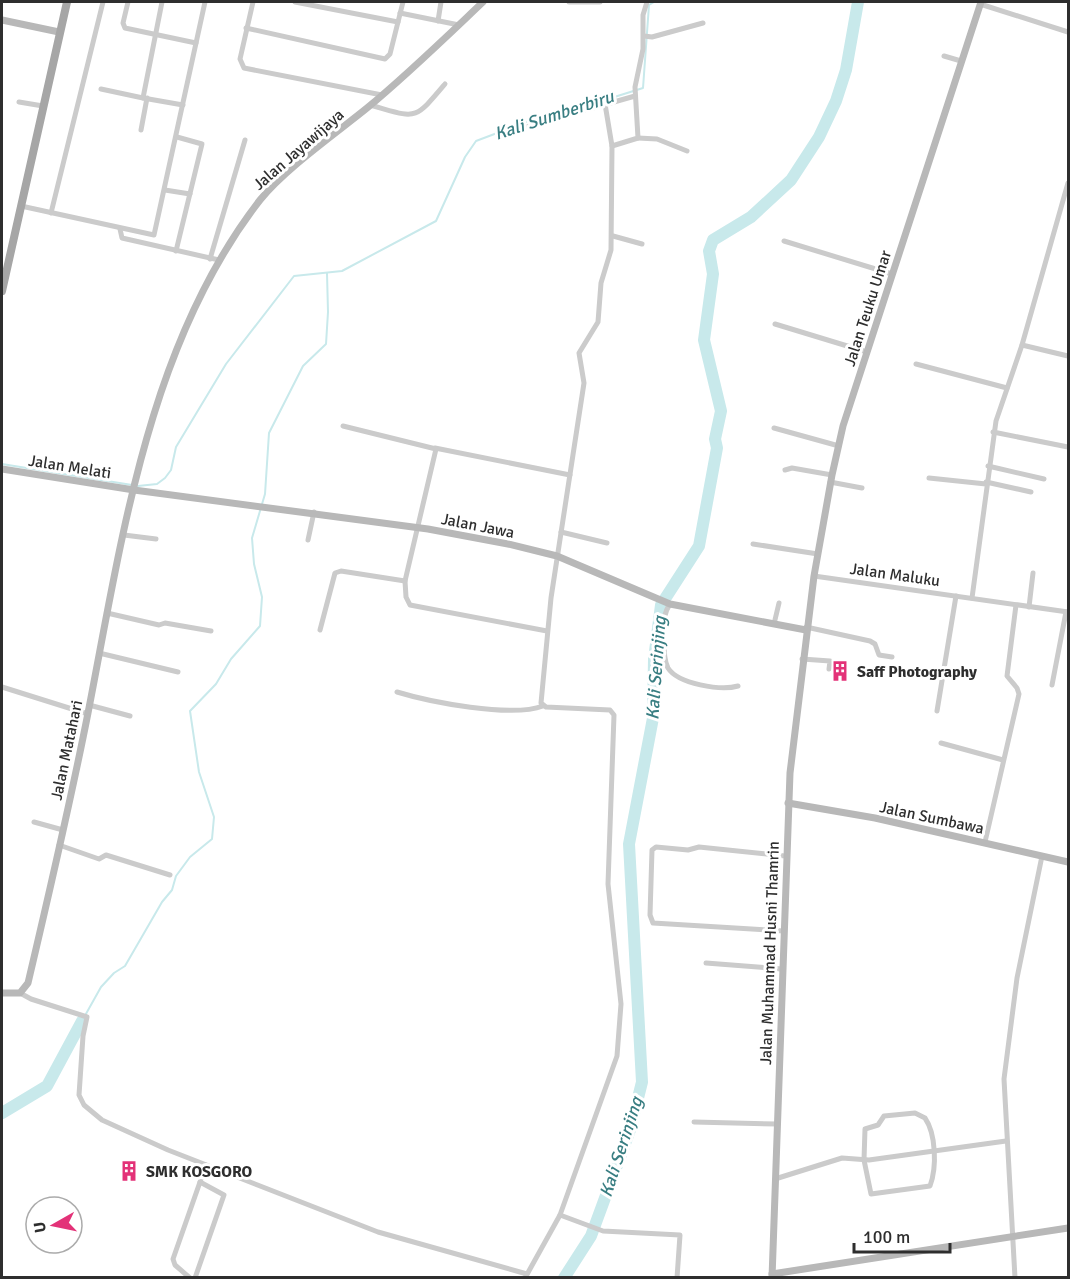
<svg xmlns="http://www.w3.org/2000/svg" width="1070" height="1279" font-family="Signika,sans-serif">
	<style>
		.lines { fill: none; stroke-linecap: round; stroke-linejoin: round }
		.stream { stroke: #c8e9eb; stroke-width: 2 }
		.river { stroke: #c8e9eb; stroke-width: 12 }
		.street { stroke: #cbcbcb; stroke-width: 5 }
		.secondary { stroke: #b8b8b8; stroke-width: 7 }
		.primary { stroke: #a6a6a6; stroke-width: 8 }
		.labels { text-anchor: middle; stroke-width: 6; stroke-linejoin: round; paint-order: stroke }
		.street-label { font-size: 16px; fill: #2e2e2e; stroke: #fff }
		.poi-label { font-size: 16px; font-weight: bold; fill: #2e2e2e; stroke: #fff; text-anchor: start }
		.water-label { font-size: 18px; font-style: italic; fill: #397e82; stroke: #fff }
	</style>
	<rect width="100%" height="100%" fill="#fff"/>
	<g class="lines">
		<g class="stream">
			<path d="M2 464 132 485"/>
			<path d="M138 486 157 484 165 478 171 470 176 447 226 364 294 276 342 271 436 221 465 157 476 141 534 119 573 110 643 88 649 5 654 2"/>
			<path d="M82 1021 101 987 114 973 125 966 162 902 172 890 176 876 190 857 212 839 214 817 199 772 190 711 216 684 231 659 260 626 262 597 254 564 252 538 265 494 269 433 303 366 326 344 328 312 327 273"/>
		</g>
		<g class="river">
			<path d="M2 1113 47 1086 82 1021"/>
			<path d="M564 1278 591 1236 630 1130 642 1082 629 844 653 718 654 659 661 605 699 546 717 448 715 439 721 411 704 340 713 274 709 251 713 240 751 217 791 180 819 137 836 101 846 70 858 2"/>
		</g>
		<g class="street">
			<path d="M128 2 123 23 125 28 196 43"/>
			<path d="M162 2 143 98 183 105"/>
			<path d="M253 2 240 59 244 68 382 95"/>
			<path d="M295 2 398 22"/>
			<path d="M569 2H600"/>
			<path d="M980 4 1068 32"/>
			<path d="M400 13 459 25"/>
			<path d="M438 21 441 2"/>
			<path d="M246 28 385 59 390 54 403 2"/>
			<path d="M644 36 652 37 703 23"/>
			<path d="M944 56 961 61"/>
			<path d="M101 89 143 98"/>
			<path d="M19 102 43 106"/>
			<path d="M370 105C417 118 413 122 445 84"/>
			<path d="M141 130 147 98"/>
			<path d="M498 135 635 96"/>
			<path d="M638 138 657 139 687 151"/>
			<path d="M612 146 638 138 635 87 643 49V15L647 2"/>
			<path d="M165 190 190 194"/>
			<path d="M21 206 154 235 205 2"/>
			<path d="M51 213 103 2"/>
			<path d="M120 229 122 238 219 260"/>
			<path d="M613 236 642 244"/>
			<path d="M784 241 892 274"/>
			<path d="M176 251 202 144 177 137"/>
			<path d="M210 259 245 140"/>
			<path d="M775 324 867 352"/>
			<path d="M1022 345 1068 356"/>
			<path d="M916 364 1007 388"/>
			<path d="M343 426 436 449 405 581 406 597 410 605 547 631"/>
			<path d="M774 428 839 446"/>
			<path d="M993 432 1068 447"/>
			<path d="M435 448 570 475"/>
			<path d="M988 466 1044 479"/>
			<path d="M785 470 792 468 832 475"/>
			<path d="M929 478 986 484"/>
			<path d="M830 482 862 488"/>
			<path d="M986 482 1031 492"/>
			<path d="M561 532 607 543"/>
			<path d="M124 535 156 539"/>
			<path d="M308 540 314 512"/>
			<path d="M753 544 818 554"/>
			<path d="M814 576 1068 612"/>
			<path d="M972 598 996 421 1022 345 1068 183"/>
			<path d="M670 604C663 614 664 623 664 635 664 645 663 659 668 668 678 684 721 691 738 686"/>
			<path d="M1029 607 1033 573"/>
			<path d="M107 613 159 625 165 623 211 631"/>
			<path d="M774 624 779 603"/>
			<path d="M806 627 870 641 875 644 879 655 892 657"/>
			<path d="M320 630 335 573 341 571 405 581"/>
			<path d="M99 653 178 672"/>
			<path d="M802 659 830 661 829 669"/>
			<path d="M1052 685 1066 612"/>
			<path d="M2 687 88 714"/>
			<path d="M397 692C430 702 511 718 543 706"/>
			<path d="M89 705 130 716"/>
			<path d="M937 711 956 596"/>
			<path d="M941 743 1003 760"/>
			<path d="M34 822 63 830"/>
			<path d="M985 842 1019 694 1017 688 1007 676 1016 605"/>
			<path d="M59 845 99 859 106 855 170 875"/>
			<path d="M784 931 653 923 650 915 652 850 656 847 688 850 699 847 785 856"/>
			<path d="M706 963 782 969"/>
			<path d="M20 993 31 999 87 1017 83 1036 79 1095 84 1105 102 1120 168 1150 378 1232 527 1274"/>
			<path d="M915 1113 925 1118C936 1134 937 1167 930 1186L871 1194 864 1160 865 1129 878 1125 884 1116Z"/>
			<path d="M694 1122 777 1124"/>
			<path d="M775 1179 842 1158 869 1160 1006 1141"/>
			<path d="M200 1182 206 1165"/>
			<path d="M560 1215 603 1231 680 1235 677 1278"/>
			<path d="M190 1278 175 1265 173 1259 200 1182 224 1195 195 1278"/>
			<path d="M525 1278 560 1215 617 1056 621 1004 608 884 614 715 610 710 546 707 541 703 551 598 584 383 579 353 598 322 601 283 611 250 612 146 605 104"/>
			<path d="M1015 1278 1004 1079 1017 978 1042 856"/>
		</g>
		<g class="secondary">
			<path d="M2 20 59 32"/>
			<path d="M2 469 134 490 428 529 508 544 557 556 670 604 806 630"/>
			<path d="M788 803 875 818 1068 862"/>
			<path d="M2 993H20L28 983C49 894 70 804 88 713 122 539 148 344 260 200 285 169 335 134 367 108 407 75 445 38 483 2"/>
			<path d="M772 1274 1068 1228"/>
			<path d="M772 1278 790 773 814 576 832 475 843 426 981 2"/>
		</g>
		<path class="primary" d="M2 291 67 2"/>
	</g>
	<defs>
		<g id="building-bare" transform="scale(1.62)"><path d="M-4-6H4V6H1V3H-1V6H-4ZM-2.5-4.3h1.7v1.8h-1.7ZM.8-4.3h1.7v1.8H.8ZM-2.5-1h1.7V.8h-1.7ZM.8-1h1.7V.8H.8Z" fill="#e33278" stroke="#fff" stroke-width="2.5" paint-order="stroke"/></g>
	</defs>
	<g fill-rule="evenodd">
		<use href="#building-bare" x="840" y="671"/>
		<use href="#building-bare" x="129" y="1171"/>
	</g>
	<g class="labels">
		<g class="street-label">
			<text transform="translate(298 149) rotate(-41)" y="6">Jalan Jayawijaya</text>
			<text transform="translate(867 308) rotate(-72)" y="6">Jalan Teuku Umar</text>
			<text transform="translate(70 466) rotate(9)" y="6">Jalan Melati</text>
			<text transform="translate(478 525) rotate(11)" y="6">Jalan Jawa</text>
			<text transform="translate(895 574) rotate(8)" y="6">Jalan Maluku</text>
			<text transform="translate(66 750) rotate(-78)" y="6">Jalan Matahari</text>
			<text transform="translate(932 817) rotate(12)" y="6">Jalan Sumbawa</text>
			<text transform="translate(769 953) rotate(-88)" y="6">Jalan Muhammad Husni Thamrin</text>
		</g>
		<g class="poi-label">
			<text x="857" y="677">Saff Photography</text>
			<text x="146" y="1177">SMK KOSGORO</text>
		</g>
		<g class="water-label">
			<text transform="translate(554 115) rotate(-18)" y="6">Kali Sumberbiru</text>
			<text transform="translate(656 668) rotate(-86)" y="6">Kali Serinjing</text>
			<text transform="translate(621 1147) rotate(-72)" y="6">Kali Serinjing</text>
		</g>
	</g>
	<rect width="1070" height="1279" fill="none" stroke="#2e2e2e" stroke-width="6"/>
	<g transform="translate(54 1225) rotate(261)"><circle r="28" fill="#ffffff" stroke="#ababab" stroke-width="1.5"/>
	<path d="M0-4.5L10 22L0 15L-10 22Z" fill="#e33278"/>
	<text y="-9" font-size="16" font-weight="bold" text-anchor="middle" fill="#2e2e2e">U</text>
	</g>
	<path d="M854 1243v9h96v-9" fill="none" stroke="#2e2e2e" stroke-width="3"/>
	<text x="863" y="1243" font-size="18" fill="#2e2e2e" stroke="#ffffff" stroke-width="4.5" paint-order="stroke">100 m</text>
</svg>
